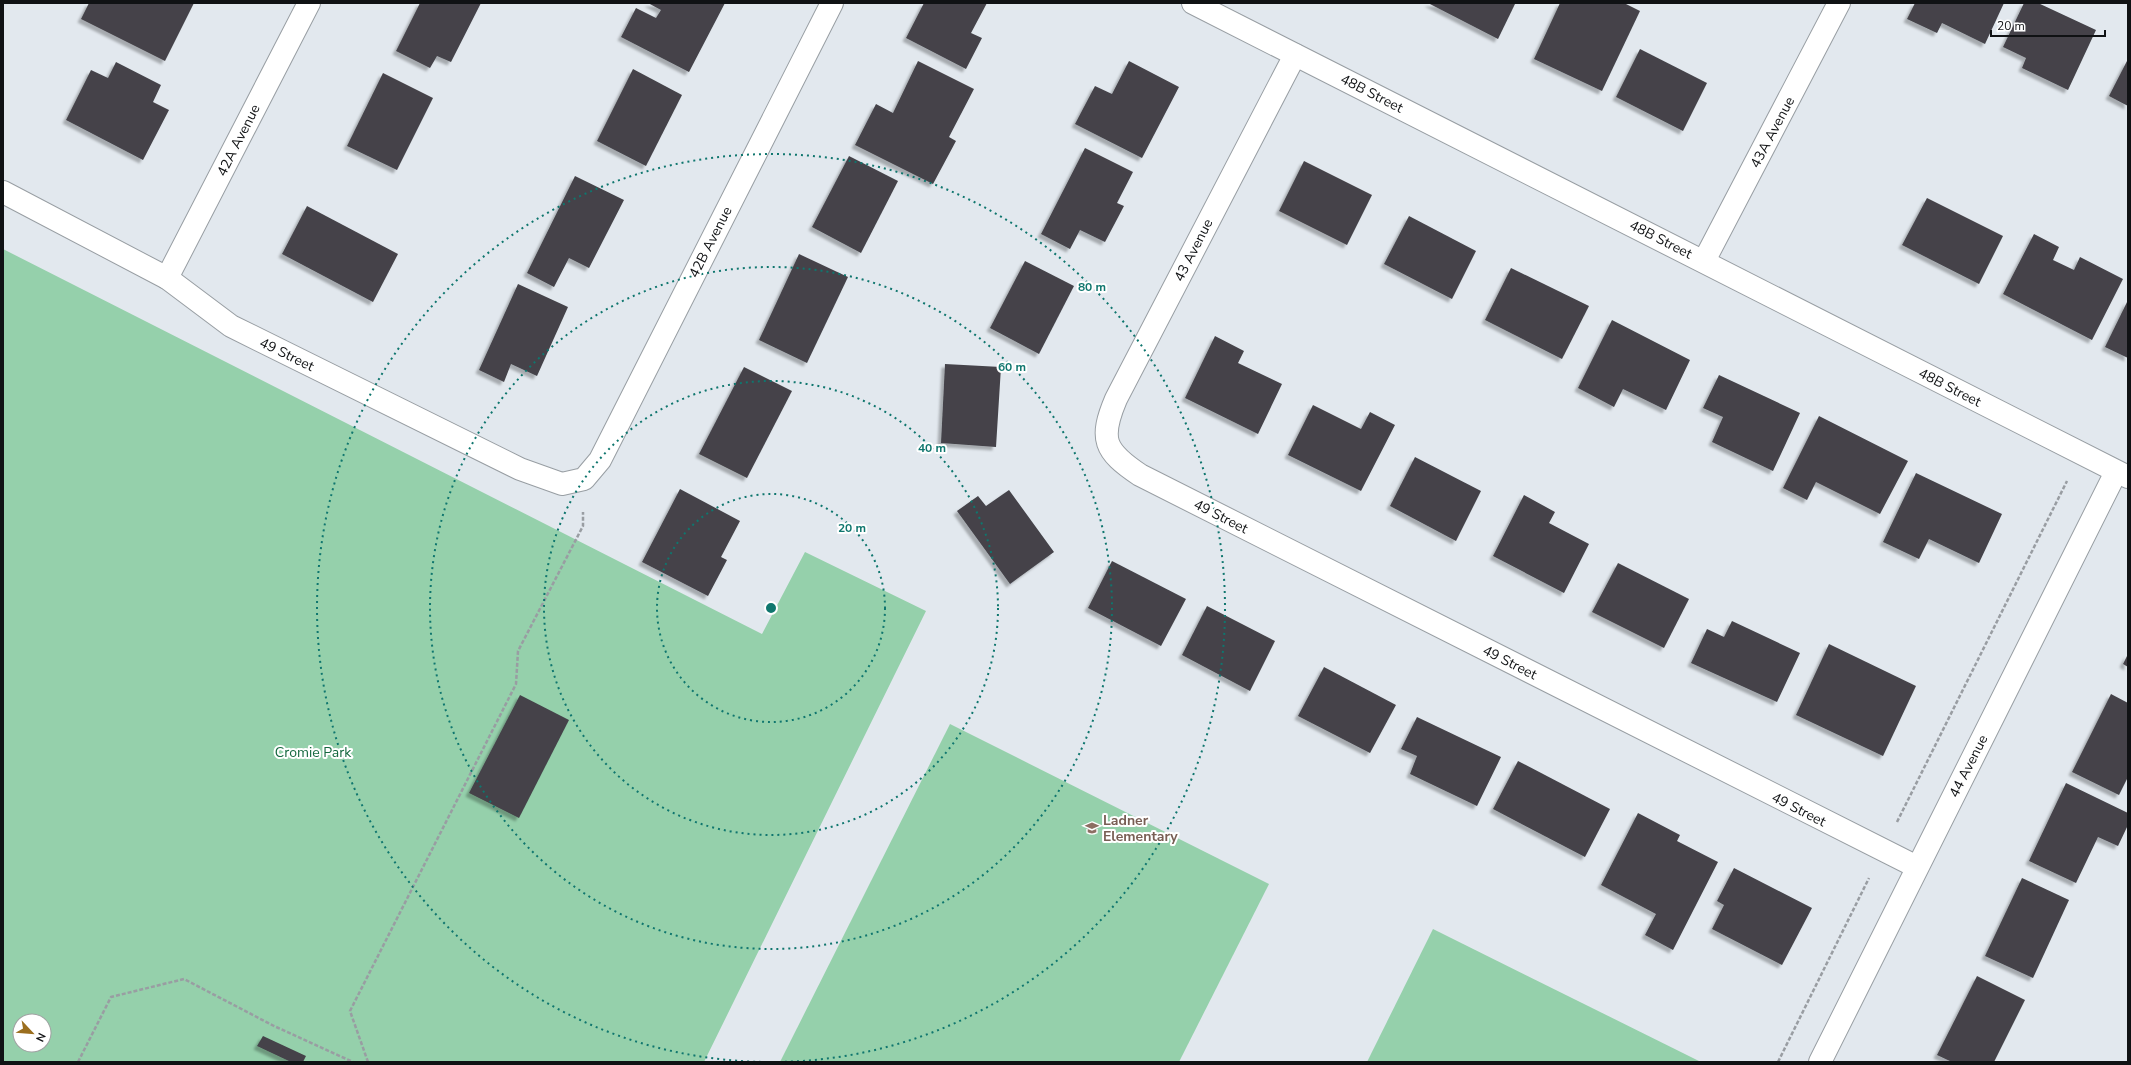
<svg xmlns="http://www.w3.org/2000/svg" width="2131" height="1065" font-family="'Nunito Sans',sans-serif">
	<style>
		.green { fill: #95d0ab; fill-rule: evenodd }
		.building { fill: #444349; filter: url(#shadow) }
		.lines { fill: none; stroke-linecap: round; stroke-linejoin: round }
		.minor-casing { stroke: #989ea3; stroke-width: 24 }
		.path { stroke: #999da2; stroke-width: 2.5; stroke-dasharray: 4 2; stroke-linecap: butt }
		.minor { stroke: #fff; stroke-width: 22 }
		.ring { fill: none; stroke: #0f766e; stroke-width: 2; stroke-dasharray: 2 4 }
		.labels { text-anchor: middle; stroke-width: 4; stroke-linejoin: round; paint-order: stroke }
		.street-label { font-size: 14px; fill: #101214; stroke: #fff }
		.park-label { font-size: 14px; fill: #15683f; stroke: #fff }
		.education-label { font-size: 14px; font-weight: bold; fill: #785e54; stroke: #fff; text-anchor: start }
		.centre { fill: #0f766e; stroke: #fff; stroke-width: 2 }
		.ring-label { font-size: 12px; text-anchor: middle; font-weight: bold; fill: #0f766e; stroke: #fff; stroke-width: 4; stroke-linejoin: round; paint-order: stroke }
	</style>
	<defs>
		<filter id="shadow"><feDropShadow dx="-3.5" dy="3.5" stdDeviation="1" flood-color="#0004"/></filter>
	</defs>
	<rect width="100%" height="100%" fill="#e2e8ee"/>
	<g class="green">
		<path d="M3 249 762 634 805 552 926 611 704 1062H3ZM20 1021H44V1045H20Z"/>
		<path d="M950 724 1269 884 1179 1062H780Z"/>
		<path d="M1433 929 1701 1062H1367Z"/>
	</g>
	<g class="building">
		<path d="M89 3H194L165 61 81 19Z"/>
		<path d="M420 3H481L451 62 437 56 430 68 396 51Z"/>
		<path d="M648 3H725L689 72 621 37 636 8 656 18 661 10Z"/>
		<path d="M924 3H987L971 33 982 38 966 69 906 38Z"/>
		<path d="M1428 3H1513L1515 4 1498 39Z"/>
		<path d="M1560 3H1624L1640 11 1602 91 1534 59Z"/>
		<path d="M1915 3H2004L1985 44 1942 23 1937 33 1907 19Z"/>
		<path d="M2024 3H2038L2096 30 2068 90 2022 68 2026 58 2003 47Z"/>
		<path d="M1640 49 1707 83 1683 131 1616 97Z"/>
		<path d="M2128 59V106L2109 96Z"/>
		<path d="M918 61 974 89 949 137 956 141 933 184 855 145 876 104 893 113Z"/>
		<path d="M1129 61 1179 87 1142 158 1075 124 1095 86 1112 94Z"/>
		<path d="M116 62 161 85 153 102 169 110 143 160 66 120 91 70 108 78Z"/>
		<path d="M633 69 682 95 646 166 597 141Z"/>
		<path d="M383 73 433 98 397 170 347 146Z"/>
		<path d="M1085 148 1133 172 1117 203 1124 206 1105 242 1080 230 1070 249 1041 234Z"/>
		<path d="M849 156 898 181 861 253 812 227Z"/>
		<path d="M1304 161 1372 195 1347 245 1279 211Z"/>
		<path d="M575 176 624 200 589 268 569 258 554 287 527 273Z"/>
		<path d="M1927 198 2003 236 1979 284 1902 245Z"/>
		<path d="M307 206 398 254 373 302 282 254Z"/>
		<path d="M1409 216 1476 251 1452 299 1384 264Z"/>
		<path d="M2034 234 2059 247 2053 260 2074 270 2080 257 2123 279 2092 340 2003 294Z"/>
		<path d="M799 254 848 277 807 363 759 340Z"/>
		<path d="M1025 261 1074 286 1039 354 990 328Z"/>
		<path d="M1511 268 1589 306 1562 359 1485 320Z"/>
		<path d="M518 284 568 307 537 376 511 364 504 382 479 370Z"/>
		<path d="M2128 300V358L2105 347Z"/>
		<path d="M1612 320 1690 360 1666 410 1623 389 1614 407 1578 388Z"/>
		<path d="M1215 336 1244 351 1238 363 1282 384 1258 434 1185 398Z"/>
		<path d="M945 364 1001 367 996 447 941 443Z"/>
		<path d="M744 367 792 391 747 478 699 454Z"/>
		<path d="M1719 375 1800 413 1773 471 1712 442 1723 417 1703 408Z"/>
		<path d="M1313 405 1361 429 1370 412 1395 425 1361 491 1288 455Z"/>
		<path d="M1819 416 1908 461 1880 514 1816 482 1807 500 1783 488Z"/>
		<path d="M1415 457 1481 491 1456 541 1390 506Z"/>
		<path d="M1916 473 2002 514 1979 563 1929 539 1919 559 1883 542Z"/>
		<path d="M680 489 740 521 721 557 727 560 708 596 642 562Z"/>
		<path d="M1009 490 1054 552 1010 584 957 511 978 496 986 506Z"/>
		<path d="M1524 495 1555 512 1549 523 1589 544 1564 593 1493 556Z"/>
		<path d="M1112 561 1186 599 1161 646 1088 608Z"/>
		<path d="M1618 563 1689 599 1664 648 1592 612Z"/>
		<path d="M1207 606 1275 641 1250 691 1182 655Z"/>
		<path d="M1732 621 1800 653 1777 702 1691 663 1707 629 1724 637Z"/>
		<path d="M1829 644 1916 686 1883 756 1796 715Z"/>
		<path d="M2128 654V667L2123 664Z"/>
		<path d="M1324 667 1396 705 1370 753 1298 716Z"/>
		<path d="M2111 694 2128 703V777L2119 795 2072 772Z"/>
		<path d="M520 695 569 720 519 818 469 793Z"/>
		<path d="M1417 717 1501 757 1477 806 1410 774 1417 756 1401 749Z"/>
		<path d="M1518 761 1610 809 1585 857 1493 809Z"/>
		<path d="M2066 783 2128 813V825L2118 846 2098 837 2076 883 2029 861Z"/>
		<path d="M1638 813 1680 835 1677 841 1718 862 1673 950 1645 935 1656 914 1601 885Z"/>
		<path d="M1734 868 1812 908 1782 965 1712 929 1724 905 1717 901Z"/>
		<path d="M2022 878 2069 900 2033 978 1985 956Z"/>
		<path d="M1977 976 2025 1000 1994 1062H1952L1937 1055Z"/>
		<path d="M263 1036 306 1056 303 1062H291L257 1046Z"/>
	</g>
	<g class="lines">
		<g class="minor-casing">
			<g id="minor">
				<path d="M1193 3 2128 477"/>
				<path d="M1295 55 1116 399C1099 439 1104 451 1140 475L1917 867"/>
				<path d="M3 192 167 278 231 326 520 469 562 484 584 479 600 460 832 3"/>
				<path d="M1704 261 1839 3"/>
				<path d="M167 278 309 3"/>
				<path d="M1820 1062 2116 472"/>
			</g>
		</g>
		<g class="path">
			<path d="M1897 822 2067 481"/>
			<path d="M78 1062 111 997 184 979 274 1026 353 1062"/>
			<path d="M368 1062 350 1011 516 684 518 651 583 526V512"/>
			<path d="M1778 1062 1869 878"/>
		</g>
		<use href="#minor" class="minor"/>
	</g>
	<g class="ring">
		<circle cx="771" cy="608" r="114"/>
		<circle cx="771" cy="608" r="227"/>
		<circle cx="771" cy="608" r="341"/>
		<path d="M767 1062A454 454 0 1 1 775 1062"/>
	</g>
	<defs>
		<g id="school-bare" transform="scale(1.08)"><path d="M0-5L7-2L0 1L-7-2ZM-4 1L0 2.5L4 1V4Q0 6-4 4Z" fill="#8d6e63" stroke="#fff" stroke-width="2.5" paint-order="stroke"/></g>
	</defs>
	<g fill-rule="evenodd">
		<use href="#school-bare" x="1092" y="828"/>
	</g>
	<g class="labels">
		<g class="street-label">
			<text transform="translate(1372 93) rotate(27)" y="5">48B Street</text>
			<text transform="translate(1772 132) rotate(-62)" y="5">43A Avenue</text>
			<text transform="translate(238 140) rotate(-63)" y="5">42A Avenue</text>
			<text transform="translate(1661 239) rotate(27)" y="5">48B Street</text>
			<text transform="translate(710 242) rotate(-63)" y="5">42B Avenue</text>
			<text transform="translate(1193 250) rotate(-63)" y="5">43 Avenue</text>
			<text transform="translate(287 354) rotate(26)" y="5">49 Street</text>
			<text transform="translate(1950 387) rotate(27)" y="5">48B Street</text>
			<text transform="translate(1221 516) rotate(27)" y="5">49 Street</text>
			<text transform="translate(1510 662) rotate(27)" y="5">49 Street</text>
			<text transform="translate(1968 766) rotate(-63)" y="5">44 Avenue</text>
			<text transform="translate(1799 809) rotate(27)" y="5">49 Street</text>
		</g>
		<g class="park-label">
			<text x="313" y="757">Cromie Park</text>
		</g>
		<g class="education-label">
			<text x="1103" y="825">Ladner<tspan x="1103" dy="16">Elementary</tspan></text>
		</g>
	</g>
	<circle cx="771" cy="608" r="6" class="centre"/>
	<g class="ring-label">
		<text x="1092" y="291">80 m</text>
		<text x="1012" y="371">60 m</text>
		<text x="932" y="452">40 m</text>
		<text x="852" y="532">20 m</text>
	</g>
	<rect width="2131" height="1065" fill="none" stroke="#101214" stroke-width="8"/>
	<g transform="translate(32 1033) rotate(116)"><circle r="19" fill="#ffffff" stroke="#9fa0a1"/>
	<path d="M0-3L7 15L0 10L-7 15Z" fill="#9b6e1e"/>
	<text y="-6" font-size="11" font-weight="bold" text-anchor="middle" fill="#101214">N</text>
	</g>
	<path d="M1991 30v6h114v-6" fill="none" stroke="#101214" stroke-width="2"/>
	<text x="1997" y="30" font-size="12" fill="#101214" stroke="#ffffff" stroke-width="3" paint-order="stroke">20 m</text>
</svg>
